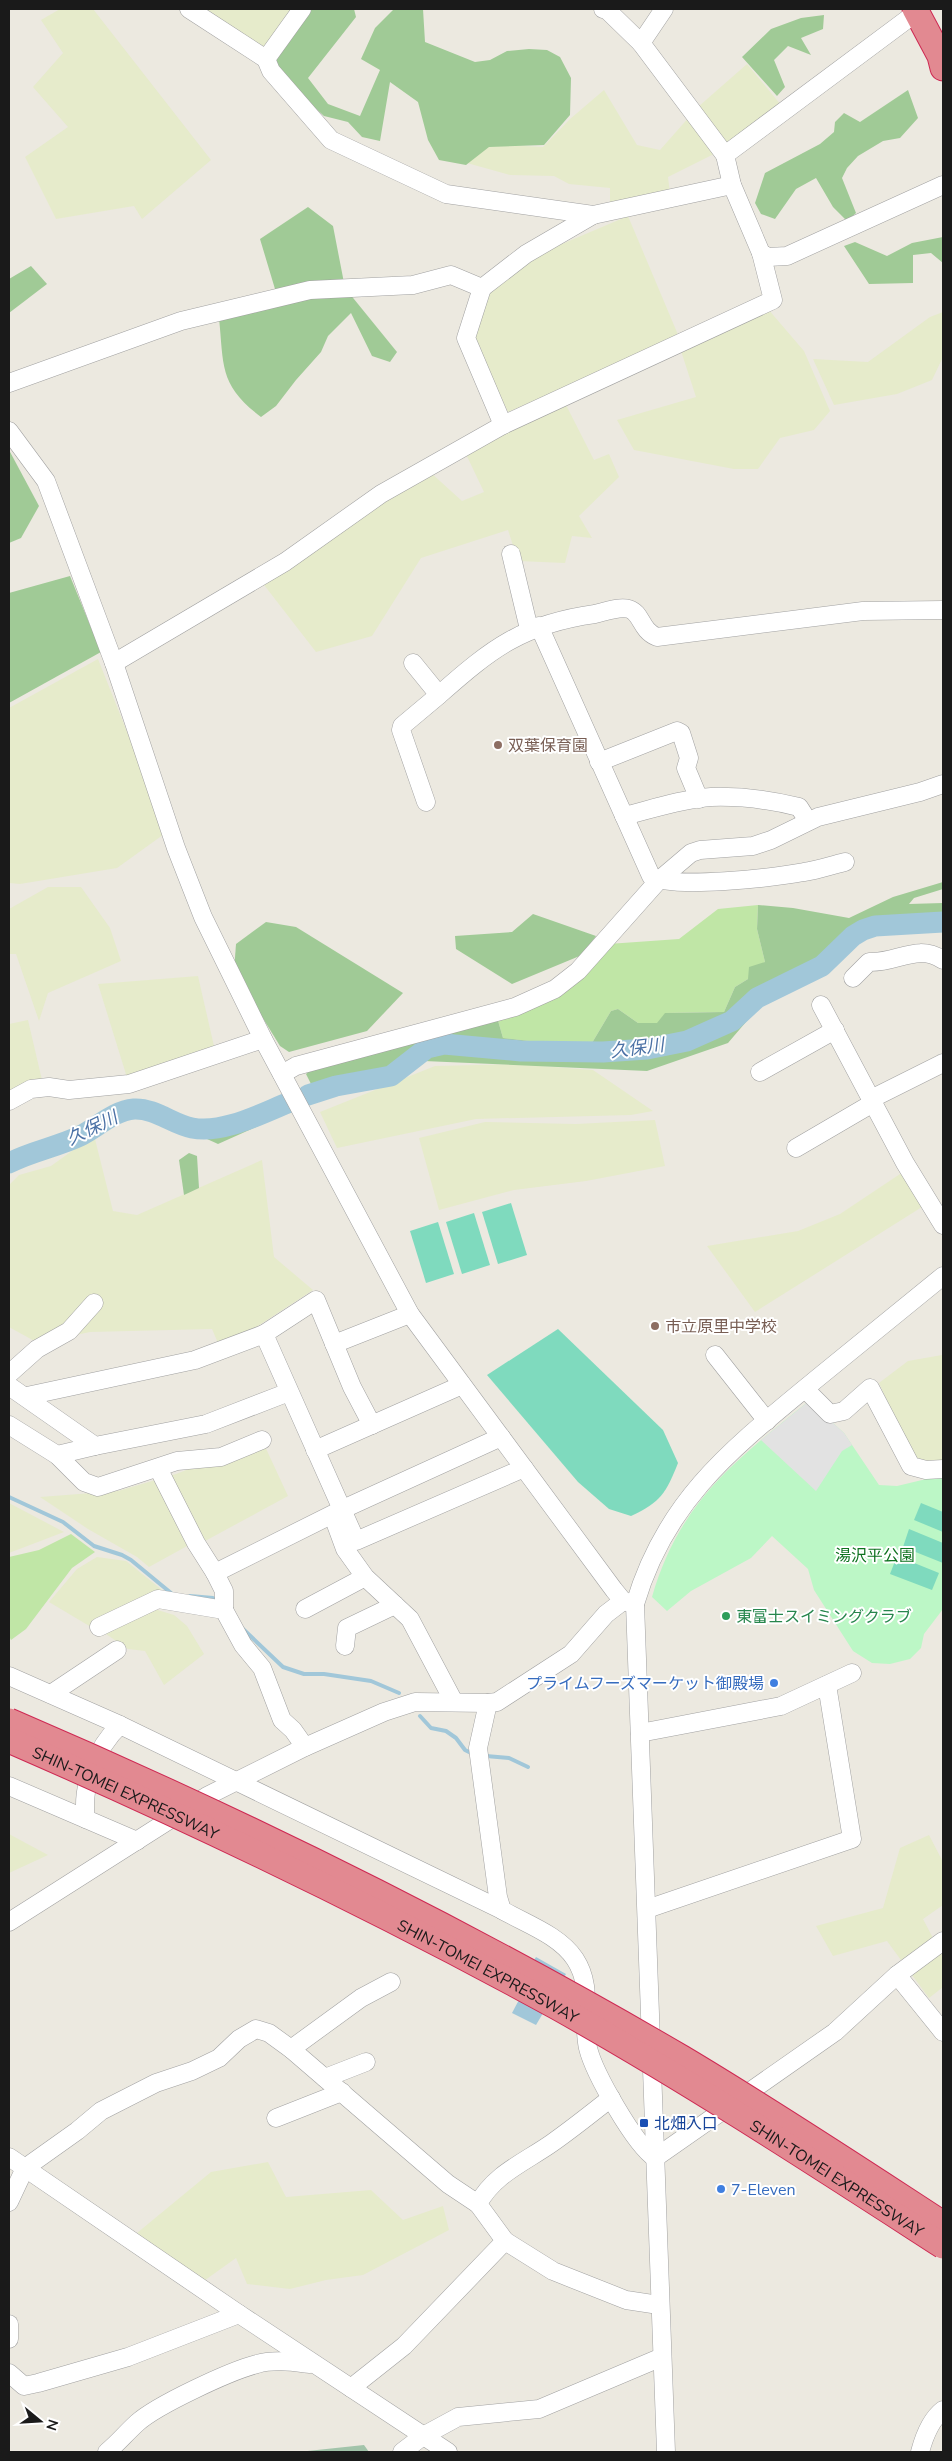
<svg xmlns="http://www.w3.org/2000/svg" width="952" height="2461" font-family="'Nunito Sans','Noto Sans JP',sans-serif">
	<style>
		.farmland { fill: #e6ebcb }
		.grass { fill: #c0e6a6 }
		.forest { fill: #a0ca96 }
		.cemetery { fill: #a2c4aa }
		.park { fill: #bcf7c6 }
		.pitch { fill: #7fdabe }
		.parking { fill: #e2e2e2 }
		.water { fill: #a1c7d9 }
		.lines { fill: none; stroke-linecap: round; stroke-linejoin: round }
		.stream { stroke: #a1c7d9; stroke-width: 4 }
		.river { stroke: #a1c7d9; stroke-width: 21 }
		.minor-casing { stroke: #a1a1a1; stroke-width: 19 }
		.highway-casing { stroke: #ce2953; stroke-width: 27 }
		.minor { stroke: #fff; stroke-width: 18 }
		.highway { stroke: #e28991; stroke-width: 25 }
		.highway-bridge-casing { stroke: #ce2953; stroke-width: 27; stroke-linecap: butt }
		.highway-bridge { stroke: #e28991; stroke-width: 25 }
		.education-dot { fill: #8d6e63; stroke: #fff; stroke-width: 2 }
		.leisure-dot { fill: #2e9e5b; stroke: #fff; stroke-width: 2 }
		.shop-dot { fill: #3f7fe0; stroke: #fff; stroke-width: 2 }
		.transit-dot { fill: #1a4fb4; stroke: #fff; stroke-width: 2 }
		.labels { text-anchor: middle; stroke-width: 4; stroke-linejoin: round; paint-order: stroke }
		.education-label { font-size: 16px; fill: #785e54; stroke: #fff; text-anchor: start }
		.park-label { font-size: 16px; fill: #0e721f; stroke: #fff }
		.leisure-label { font-size: 16px; fill: #27864d; stroke: #fff; text-anchor: start }
		.shop-label { font-size: 16px; fill: #366cbe; stroke: #fff; text-anchor: end }
		.street-label { font-size: 16px; fill: #1a1a1a; stroke: #fff }
		.transit-label { font-size: 16px; fill: #164399; stroke: #fff; text-anchor: start }
		.water-label { font-size: 18px; font-style: italic; fill: #4b71a5; stroke: #fff }
	</style>
	<rect width="100%" height="100%" fill="#ece9e0"/>
	<g class="farmland">
		<path d="M60 9H93L211 160 142 219 134 206 56 219 25 157 68 127 33 87 63 53 41 20Z"/>
		<path d="M202 9H295L265 50Z"/>
		<path d="M747 64 781 105 716 153 668 177 670 193 610 203V188L569 184 554 176 510 175 467 163 491 144 543 147 570 119 604 90 637 145 660 150 698 107Z"/>
		<path d="M628 216 679 337 508 412 470 335 486 291 536 255Z"/>
		<path d="M768 309 804 351 830 411 814 430 780 438 758 469H734L634 450 617 420 696 397 681 351Z"/>
		<path d="M943 312V357L932 380 897 394 834 405 813 359 868 362 930 317Z"/>
		<path d="M566 405 594 460 609 454 619 477 579 516 592 538 572 536 565 563 518 561 508 530 421 558 372 636 316 652 261 581 430 472 462 501 484 492 464 450Z"/>
		<path d="M98 659 167 832 117 868 20 884 9 883V708Z"/>
		<path d="M48 887H81L110 928 121 961 48 993 39 1021 16 954H9V909Z"/>
		<path d="M198 976 214 1046 129 1084 98 984Z"/>
		<path d="M28 1020 42 1080 9 1100V1024Z"/>
		<path d="M515 1064 593 1070 653 1111 631 1115 476 1119 337 1148 320 1112 435 1066Z"/>
		<path d="M655 1120 665 1166 586 1181 514 1190 439 1210 419 1138 485 1122 576 1124Z"/>
		<path d="M94 1135 113 1211 137 1215 262 1160 274 1257 313 1290 221 1350 212 1329 90 1332 38 1343 9 1327V1185L19 1175 51 1166Z"/>
		<path d="M906 1170 922 1207 755 1312 707 1246 798 1231 840 1214Z"/>
		<path d="M942 1355 943 1356V1464H915L879 1383 908 1361Z"/>
		<path d="M262 1440 288 1496 207 1540 189 1545 149 1567 137 1557 88 1529 40 1497 118 1491 176 1474Z"/>
		<path d="M9 1503 64 1532 9 1553Z"/>
		<path d="M97 1557 126 1561 162 1590 91 1627 49 1602 77 1569Z"/>
		<path d="M151 1608 174 1615 187 1626 204 1654 164 1685 145 1651 128 1649 103 1632Z"/>
		<path d="M9 1834 48 1855 9 1873Z"/>
		<path d="M929 1835 943 1862V1905L923 1919 943 1957V1987L929 1998 887 1941 833 1956 816 1926 883 1908 900 1848Z"/>
		<path d="M268 2162 286 2197 371 2190 403 2220 443 2206 449 2230 363 2275 326 2280 290 2289 247 2284 236 2258 201 2283 137 2233 211 2172Z"/>
	</g>
	<g class="grass">
		<path d="M758 905 757 929 765 962 748 979 735 987 724 1012 666 1013 657 1024 638 1023 618 1009 611 1011 589 1048 503 1038 497 1017 608 944 679 939 718 909Z"/>
		<path d="M71 1534 95 1552 72 1568 26 1629 11 1640 9 1636V1557L39 1550Z"/>
	</g>
	<g class="forest">
		<path d="M309 9H354L356 17 308 78 328 104 360 116 380 70 361 59 375 28 394 9H423L425 42 475 62 490 60 507 51 529 49 547 50 560 57 571 78 570 115 544 145 489 147 466 165 439 160 428 140 418 102 390 82 380 141 362 137 348 122 324 116 303 97 281 74 273 56Z"/>
		<path d="M824 15 823 29 801 38 811 55 788 46 774 60 785 87 777 96 742 57 771 29 801 18Z"/>
		<path d="M908 90 918 118 900 138 883 141 858 156 847 168 842 178 856 213 847 221 833 207 816 178 796 189 775 219 761 214 755 203 765 173 820 144 834 132 835 122 844 113 860 122Z"/>
		<path d="M308 207 333 226 345 288 397 352 390 362 372 356 351 313 328 336 321 352 296 380 276 406 261 417C219 385 224 367 219 318L253 304 275 289 260 239Z"/>
		<path d="M943 237V263L931 253 913 255V283L869 284 844 246 855 242 887 256 912 243Z"/>
		<path d="M31 266 47 284 9 313V279Z"/>
		<path d="M9 450 39 506 21 538 9 543Z"/>
		<path d="M70 576 101 652 9 703V593Z"/>
		<path d="M943 882V889L914 898 909 904 943 903V916L884 919 857 938 829 970 769 995 728 1043 647 1071 424 1061 391 1081 318 1098 306 1074 313 1067 497 1017 503 1038 589 1048 611 1011 618 1009 638 1023H657L665 1013 724 1012 735 987 748 979 749 967 765 962 757 929 758 905 793 908 849 918 893 897Z"/>
		<path d="M533 914 596 936 582 955 512 984 456 949 455 936 512 932Z"/>
		<path d="M266 922 296 927 403 993 367 1031 289 1052 280 1046 234 971 236 944Z"/>
		<path d="M287 1100 294 1110 218 1144 196 1134Z"/>
		<path d="M189 1153 197 1156 199 1188 184 1195 179 1160Z"/>
	</g>
	<path class="cemetery" d="M364 2445 369 2452H298Z"/>
	<path class="park" d="M809 1401 844 1433 879 1485 897 1486 943 1475V1609L924 1634 921 1648 910 1659 890 1664 872 1663 853 1651 814 1590 808 1569 772 1536 751 1558 691 1591 667 1611 652 1597C679 1502 736 1460 809 1401Z"/>
	<g class="pitch">
		<path d="M511 1203 527 1255 498 1264 482 1212Z"/>
		<path d="M474 1213 490 1265 462 1274 446 1222Z"/>
		<path d="M438 1222 454 1274 426 1283 410 1231Z"/>
		<path d="M558 1329 663 1430 678 1463C666 1493 661 1502 631 1516L609 1509 578 1482 487 1375Z"/>
		<path d="M921 1503 943 1512V1532L914 1520Z"/>
		<path d="M909 1529 943 1543V1563L903 1547Z"/>
		<path d="M897 1556 939 1573 932 1590 890 1574Z"/>
	</g>
	<path class="parking" d="M809 1401 844 1433 852 1445 842 1451 816 1491 761 1440Z"/>
	<path class="water" d="M536 1957 566 1974 536 2025 512 2013 521 1996 515 1992Z"/>
	<g class="lines">
		<g class="stream">
			<path d="M9 1497 63 1522 94 1546 122 1555 131 1560 171 1593"/>
			<path d="M190 1596 213 1598"/>
			<path d="M243 1629 283 1667 304 1674H324L371 1681 399 1693"/>
			<path d="M420 1716 431 1728 446 1731 456 1738 465 1750 471 1753"/>
			<path d="M486 1756 509 1758 528 1767"/>
		</g>
		<g class="river">
			<path d="M308 1095 336 1086 391 1076 427 1048 444 1044 521 1051 603 1052 647 1049 687 1041 732 1021 757 998 822 966 853 936 863 930 875 926 943 922"/>
			<path d="M9 1163C32 1151 57 1147 80 1136 98 1127 113 1111 134 1109 155 1108 172 1124 192 1128 224 1134 262 1113 290 1102"/>
		</g>
		<g class="minor-casing">
			<g id="minor">
				<path d="M189 9 266 59 271 71 331 140 446 194 593 215 732 185"/>
				<path d="M603 9 607 10 641 43"/>
				<path d="M664 9 641 43 725 155 732 185 761 253 768 257 787 256 943 185"/>
				<path d="M266 59 302 9"/>
				<path d="M725 155 917 12"/>
				<path d="M482 288 466 338 503 425"/>
				<path d="M9 383 181 321 310 290 413 285 451 275 482 288 526 254 593 215"/>
				<path d="M9 431 46 481 114 663 176 848 203 917 263 1039 410 1314 614 1590 623 1601 635 1604"/>
				<path d="M511 554 529 629"/>
				<path d="M539 626 651 876C671 890 777 877 804 872 818 870 832 865 845 862"/>
				<path d="M114 663 285 562 381 494 503 425 773 300 761 253"/>
				<path d="M413 663 439 695C492 648 523 624 595 614 604 612 619 606 629 609 642 613 640 630 657 637L863 611 943 610"/>
				<path d="M599 762 677 731 681 733 689 758 686 768 699 799"/>
				<path d="M426 802 401 730 402 726 439 695"/>
				<path d="M624 816C652 809 682 799 711 797 740 796 771 800 799 807L808 821"/>
				<path d="M853 978 869 962C899 963 916 943 943 960"/>
				<path d="M821 1005 905 1163 943 1225"/>
				<path d="M760 1072 835 1030"/>
				<path d="M282 1074 296 1066 515 1007 555 989 578 971 658 881 691 853 700 850 753 846 771 840 818 817 920 792 943 784"/>
				<path d="M871 1099 943 1063"/>
				<path d="M9 1101 31 1089 49 1087 69 1090 129 1084 263 1039"/>
				<path d="M796 1148 873 1103"/>
				<path d="M264 1334 356 1541 524 1468"/>
				<path d="M334 1344 410 1314"/>
				<path d="M715 1355 767 1421"/>
				<path d="M9 1374 37 1349 69 1331 94 1303"/>
				<path d="M9 1386 95 1446 206 1424 289 1392"/>
				<path d="M805 1389 830 1414 844 1411 870 1388 911 1466 926 1470 943 1469"/>
				<path d="M27 1396 195 1360 264 1334 316 1300 352 1387 372 1425"/>
				<path d="M9 1425 57 1455 95 1446"/>
				<path d="M315 1450 462 1385"/>
				<path d="M57 1455 84 1482 98 1487 177 1461 221 1457 262 1440"/>
				<path d="M158 1468 196 1543 215 1573"/>
				<path d="M334 1519 345 1549 365 1577 410 1619 454 1702"/>
				<path d="M305 1609 365 1577"/>
				<path d="M224 1610V1591L215 1573 341 1510 501 1437"/>
				<path d="M99 1627 158 1599 224 1610 243 1645 262 1668 282 1720 293 1730 305 1747"/>
				<path d="M345 1646 347 1628 395 1605"/>
				<path d="M9 1676 120 1725 502 1910"/>
				<path d="M51 1694 117 1650"/>
				<path d="M488 1703 478 1748 498 1897 502 1910C526 1924 559 1935 575 1959 594 1988 581 2017 588 2048 594 2073 635 2145 655 2158L835 2032 897 1975 943 1941"/>
				<path d="M640 1733 781 1706 852 1673"/>
				<path d="M9 1786 137 1841"/>
				<path d="M86 1819C81 1786 96 1748 120 1725"/>
				<path d="M647 1909 852 1839 827 1685"/>
				<path d="M9 1922 207 1796 305 1747 384 1712 415 1702 488 1703 497 1702 571 1654 606 1614 623 1601"/>
				<path d="M897 1975 943 2032"/>
				<path d="M291 2049 361 1998 391 1982"/>
				<path d="M325 2078 366 2062"/>
				<path d="M276 2118 342 2092"/>
				<path d="M9 2157 239 2314 448 2452"/>
				<path d="M9 2202 25 2168 77 2131 101 2111 156 2083 192 2071 219 2058 239 2039 256 2029 269 2033 291 2049 448 2184 478 2204"/>
				<path d="M505 2241 553 2271 626 2300 659 2305"/>
				<path d="M9 2324V2339"/>
				<path d="M9 2373 24 2386 38 2383 128 2357 239 2314"/>
				<path d="M351 2388 404 2346 505 2241 478 2204C494 2174 525 2162 552 2143 572 2129 592 2113 611 2098"/>
				<path d="M107 2452C118 2443 126 2433 137 2423 157 2405 230 2371 257 2364 274 2359 293 2362 310 2364"/>
				<path d="M402 2452 423 2436 458 2417 539 2409 662 2357"/>
				<path d="M666 2452 635 1604C666 1499 733 1448 814 1381 857 1346 900 1311 943 1276"/>
				<path d="M920 2452C924 2437 930 2420 943 2410"/>
			</g>
		</g>
		<g class="highway-casing">
			<path id="highway" d="M915 9 940 56 943 68"/>
		</g>
		<use href="#minor" class="minor"/>
		<use href="#highway" class="highway"/>
		<g class="highway-bridge-casing">
			<g id="highway-bridge">
				<path d="M9 1721C240 1820 465 1931 682 2058 771 2111 857 2168 943 2224"/>
				<path id="s1" d="M9 1740C195 1821 378 1909 557 2007 689 2081 816 2164 943 2246"/>
			</g>
		</g>
		<use href="#highway-bridge" class="highway-bridge"/>
	</g>
	<g class="education-dot">
		<circle cx="498" cy="745" r="5"/>
		<circle cx="655" cy="1326" r="5"/>
	</g>
	<circle class="leisure-dot" cx="726" cy="1616" r="5"/>
	<g class="shop-dot">
		<circle cx="774" cy="1683" r="5"/>
		<circle cx="721" cy="2189" r="5"/>
	</g>
	<rect class="transit-dot" x="639" y="2118" width="10" height="10" rx="2.5"/>
	<g class="labels">
		<g class="education-label">
			<text x="508" y="751">双葉保育園</text>
			<text x="665" y="1332">市立原里中学校</text>
		</g>
		<g class="park-label">
			<text x="875" y="1561">湯沢平公園</text>
		</g>
		<g class="leisure-label">
			<text x="736" y="1622">東富士スイミングクラブ</text>
		</g>
		<g class="shop-label">
			<text x="764" y="1689">プライムフーズマーケット御殿場</text>
			<text x="731" y="2195" text-anchor="start">7-Eleven</text>
		</g>
		<g class="street-label">
			<text dy="6" stroke="none"><textPath href="#s1" startOffset="128">SHIN-TOMEI EXPRESSWAY</textPath></text>
			<text dy="6" stroke="none"><textPath href="#s1" startOffset="532">SHIN-TOMEI EXPRESSWAY</textPath></text>
			<text dy="6" stroke="none"><textPath href="#s1" startOffset="938">SHIN-TOMEI EXPRESSWAY</textPath></text>
		</g>
		<g class="transit-label">
			<text x="654" y="2129">北畑入口</text>
		</g>
		<g class="water-label">
			<text transform="translate(637 1048) rotate(-7)" y="6">久保川</text>
			<text transform="translate(92 1128) rotate(-26)" y="6">久保川</text>
		</g>
	</g>
	<rect width="952" height="2461" fill="none" stroke="#1a1a1a" stroke-width="20"/>
	<g transform="translate(40 2421) rotate(108)" stroke="#ffffff" stroke-width="4" paint-order="stroke">
	<path d="M0-4L9 19L0 12L-9 19Z" fill="#1a1a1a"/>
	<text y="-8" font-size="14" font-weight="bold" text-anchor="middle" fill="#1a1a1a">N</text>
	</g>
</svg>
